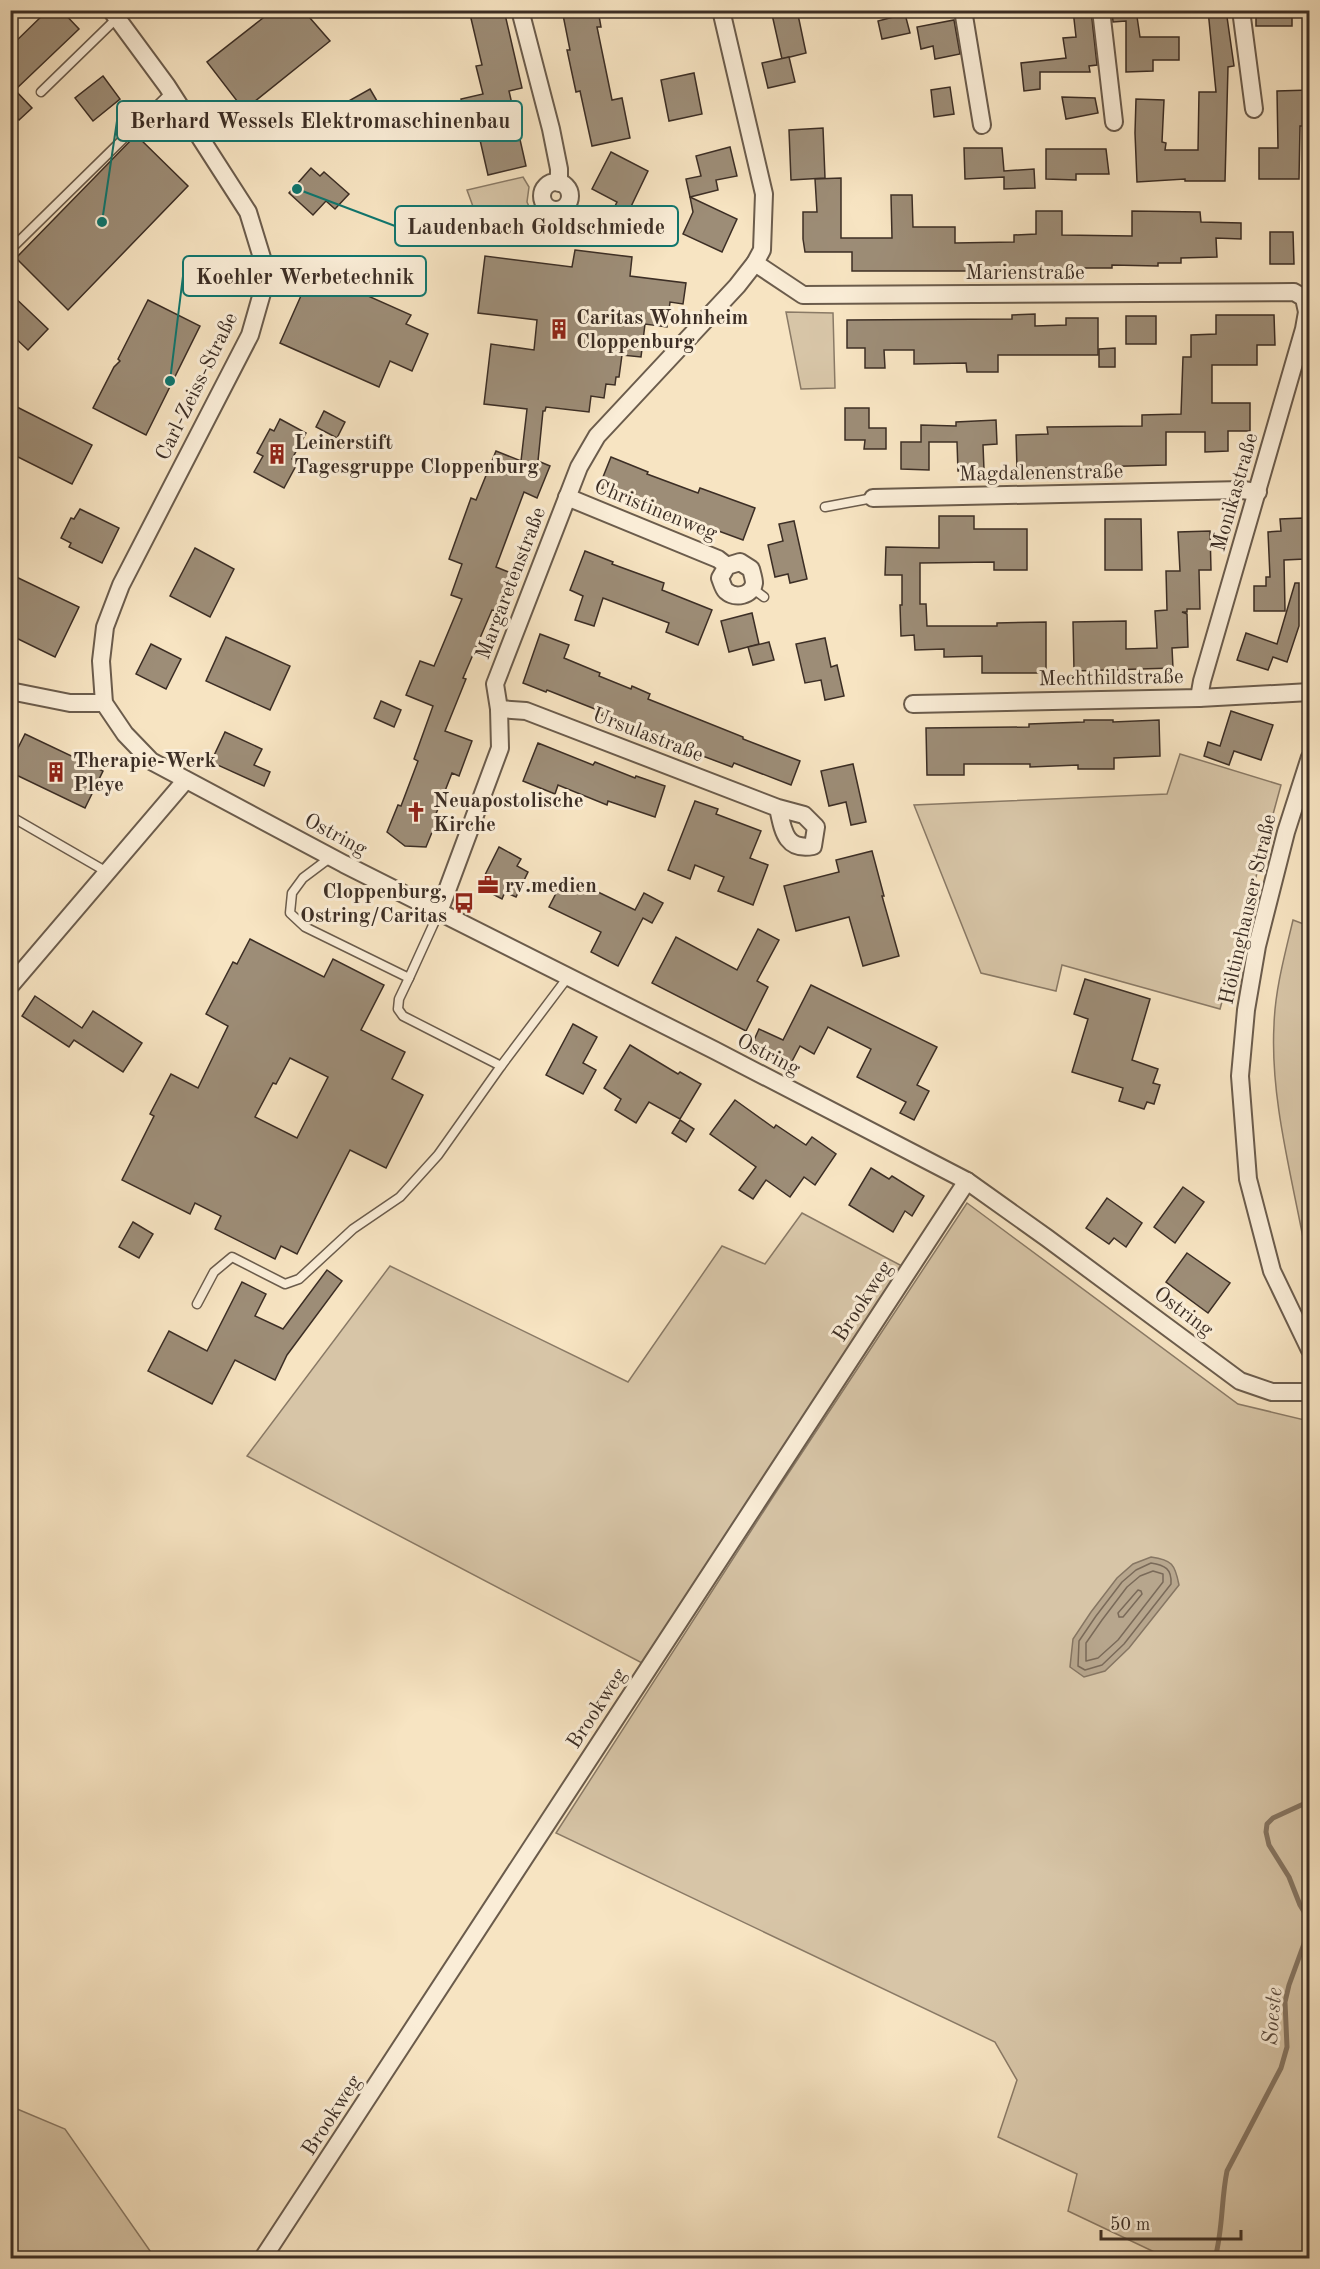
<svg xmlns="http://www.w3.org/2000/svg" width="1320" height="2269" font-family="'Old Standard TT',serif">
	<style>
		.green { fill: #d7c5a7; stroke: #8a7a66; stroke-width: 1.5 }
		.water { fill: #b7a68d; stroke: #867663; stroke-width: 1.5 }
		.lines { fill: none; stroke-linecap: round; stroke-linejoin: round }
		.shore { stroke: #7a6a59; stroke-width: 1.5 }
		.stream { stroke: #867663; stroke-width: 5 }
		.building { fill: #9d8d77; stroke: #3c2e25; stroke-width: 1.5; fill-rule: evenodd }
		.lane-casing { stroke: #6b5c4c; stroke-width: 11 }
		.street-casing { stroke: #6b5c4c; stroke-width: 20 }
		.lane { stroke: #faedd7; stroke-width: 8 }
		.street { stroke: #faedd7; stroke-width: 16 }
		.labels { text-anchor: middle; stroke-width: 6; stroke-linejoin: round; paint-order: stroke }
		.street-label { font-size: 21px; fill: #3c2e25; stroke: #faedd7 }
		.poi-label { font-size: 21px; font-weight: bold; fill: #3c2e25; stroke: #faedd7; text-anchor: start }
		.water-label { font-size: 22px; font-style: italic; fill: #5b4c3f; stroke: #faedd7 }
		.leader { fill: none; stroke: #0f766e; stroke-width: 2 }
		.callout-dot { fill: #0f766e; stroke: #faedd7; stroke-width: 2 }
		.callout { fill: #faedd7; stroke: #0f766e; stroke-width: 2 }
		.callout-label { font-size: 22px; text-anchor: middle; font-weight: bold; fill: #3c2e25 }
	</style>
	<rect width="100%" height="100%" fill="#f7e4c2"/>
	<filter id="stains"><feTurbulence type="fractalNoise" baseFrequency=".00333" numOctaves="4"/><feColorMatrix values="0 0 0 0 .2 0 0 0 0 .09 0 0 0 0 .02 0 0 0 .5 -.17"/></filter>
	<radialGradient id="worn" r=".72"><stop offset=".6" stop-color="#630" stop-opacity="0"/><stop offset="1" stop-color="#630" stop-opacity=".3"/></radialGradient>
	<g class="green">
		<path d="M523 177 529 187 527 202 533 216 479 223 467 190Z"/>
		<path d="M786 312 833 313 835 388 801 389Z"/>
		<path d="M1180 754 1281 785 1220 1009 1062 965 1056 991 981 973 914 805 1167 794Z"/>
		<path d="M1293 920 1309 926V1256L1304 1243C1291 1173 1270 1096 1274 1025 1275 990 1285 954 1293 920Z"/>
		<path d="M967 1203 1238 1404 1309 1421V2258H1167L1068 2211 1077 2174 998 2137 1017 2080 995 2042 556 1833 778 1489Z"/>
		<path d="M802 1213 902 1266 642 1663 247 1456 390 1266 628 1382 722 1246 765 1264Z"/>
		<path d="M10 2106 65 2129 155 2258H11Z"/>
	</g>
	<path class="water" d="M1151 1557C1172 1560 1175 1564 1179 1585L1129 1648 1105 1671 1084 1677 1070 1667 1073 1639 1091 1612 1117 1578 1133 1564Z"/>
	<g class="lines">
		<g class="shore">
			<path d="M1151 1563C1165 1565 1172 1569 1171 1584L1124 1644 1102 1665 1085 1670 1078 1666 1079 1641 1096 1616 1122 1582 1136 1570Z"/>
			<path d="M1153 1571 1163 1574V1582L1118 1640 1098 1658 1086 1661V1643L1102 1620 1127 1587 1140 1576Z"/>
			<path d="M1138 1590 1141 1591 1142 1594 1123 1617H1119L1118 1613Z"/>
		</g>
		<path class="stream" d="M1215 2258C1223 2230 1221 2200 1227 2171L1281 2068 1287 2047 1285 2002 1289 1985 1309 1930V1920L1300 1905 1289 1877 1269 1845 1266 1832 1267 1824 1273 1818 1310 1801"/>
	</g>
	<g class="building">
		<path d="M48 10H61L79 29 15 90 32 108 19 120 10 112V47Z"/>
		<path d="M256 10H303L330 41 244 110 207 62 263 18Z"/>
		<path d="M469 10H504L522 88 509 91 526 166 488 175 475 118 466 120 461 99 483 94 476 66 482 65Z"/>
		<path d="M562 10H598L601 27H597L612 100 622 98 630 138 592 146 580 91 576 92 567 50H570Z"/>
		<path d="M771 10H797L806 53 782 59Z"/>
		<path d="M1073 10H1091L1097 65 1089 66 1090 72H1040V89L1024 91 1021 63 1066 58 1063 38 1076 37Z"/>
		<path d="M1112 10H1136L1140 37H1179V60H1153V71L1126 72V21L1113 22Z"/>
		<path d="M1208 10H1226L1234 66 1228 67 1225 181H1185V179L1137 182 1135 133 1136 99 1164 100 1162 142 1166 143 1165 150H1198L1199 92H1216Z"/>
		<rect x="1256" y="10" width="36" height="16"/>
		<path d="M905 14 910 33 882 39 878 21Z"/>
		<path d="M954 20 960 54 935 59 933 46 921 49 917 27Z"/>
		<path d="M789 57 795 82 768 88 762 63Z"/>
		<path d="M694 73 702 114 669 121 661 80Z"/>
		<path d="M103 76 120 99 93 121 75 98Z"/>
		<path d="M950 87 954 114 934 117 931 90Z"/>
		<path d="M370 89 384 113 352 131 338 107Z"/>
		<path d="M1310 90V126H1300L1299 179H1259V148H1278L1277 91Z"/>
		<path d="M1062 97 1095 98 1098 113 1066 119Z"/>
		<path d="M823 128 825 178 791 180 789 130Z"/>
		<path d="M136 135 188 186 68 310 16 258Z"/>
		<path d="M730 147 737 176 716 180 718 190 690 197 686 179 701 176 696 156Z"/>
		<path d="M964 148H1002L1004 171 1034 169 1035 188 1004 189V177L965 179Z"/>
		<path d="M1046 149H1106L1109 174H1076V180L1046 179Z"/>
		<path d="M611 152 648 171 626 217 613 210 617 202 592 189Z"/>
		<path d="M311 168 320 176 324 172 349 194 335 209 326 201 313 215 289 193Z"/>
		<path d="M841 178V238H892L891 195H912L913 227H955V243L1014 242V235L1036 234V211H1062V235L1132 236V211L1200 212 1201 222 1241 223V239L1216 238 1217 257 1181 258V263H1158V266L1112 265V268H1063V270L976 271H852V252H805L803 239V212H817L815 179Z"/>
		<path d="M690 197 737 219 722 252 683 234 693 212Z"/>
		<path d="M1270 232H1293L1294 264H1270Z"/>
		<path d="M575 250 632 257 630 276 686 283 683 304 670 302 667 327 645 324 641 357 622 355 619 377H616L615 385 606 384 604 398 591 396 589 412 546 407 545 411H543L538 461 550 466 537 498 524 492 496 567 511 573 497 611 492 610 463 678 466 679 445 731 472 741 459 776 452 773 434 819 437 820 426 847 405 846 387 832 398 805 401 806 418 761 414 759 433 706 406 695 420 661 434 666 462 599 451 595 462 564 449 559 471 498 476 500 496 451 521 461 527 409 484 404 491 344 534 350 537 320 478 313 485 256 572 267Z"/>
		<path d="M312 271 411 315 406 324 428 334 412 371 390 361 379 387 280 343Z"/>
		<path d="M10 293 48 329 28 350 10 333Z"/>
		<path d="M148 300 200 326 146 435 93 408 114 367 120 361 118 359Z"/>
		<path d="M1035 314V326L1066 325V318H1098V355H998V372H967L966 363 914 364V350H884L885 368H865V348H847V320L1012 319V315Z"/>
		<path d="M1216 315H1274L1275 345H1257V365H1212V403H1250V431H1228V451L1205 452V432H1166V465L1017 469 1016 435 1048 434 1047 427 1142 426V415L1181 414 1183 357H1191V335L1216 334Z"/>
		<rect x="1126" y="316" width="30" height="28"/>
		<path d="M1115 348V367H1099V349Z"/>
		<path d="M15 406 92 445 72 484 10 453V415Z"/>
		<path d="M845 408H869V428H886V449H864L865 440H845Z"/>
		<path d="M324 411 345 422 337 438 316 427Z"/>
		<path d="M280 419 306 433 292 459 298 462 284 488 254 472 263 456 257 453 270 429 274 431Z"/>
		<path d="M996 420 997 444 983 445 984 470 958 471 957 442H929V470L901 469V442H921V425L956 426V422Z"/>
		<path d="M611 457 648 472 647 474 698 493 700 488 755 508 743 540 599 487Z"/>
		<path d="M80 509 119 528 102 563 69 547 71 543 61 538 71 518 74 519Z"/>
		<path d="M939 516H974V529H1027V570H994V562L920 563V604H926L927 626H997V623L1046 622V673H982V656L944 657V649L915 650 914 635 901 636 900 605H902V575H885L886 547 939 548Z"/>
		<path d="M1303 518 1305 559 1284 560 1285 611H1254V586H1266V577H1270L1268 532 1281 531 1280 519Z"/>
		<path d="M1105 519H1141L1142 570H1105Z"/>
		<path d="M794 521 807 579 790 583 788 574 775 577 768 545 783 541 779 524Z"/>
		<path d="M1210 531 1211 570H1199L1200 609H1187V612H1182L1187 614 1188 647 1172 648 1173 668 1074 671 1073 622 1126 621V649L1157 648 1155 611 1167 610 1166 571H1180L1178 532Z"/>
		<path d="M195 548 234 569 210 617 170 596Z"/>
		<path d="M585 551 613 562 612 564 664 583 662 590 712 610 698 645 666 632 669 623 603 598 594 626 575 620 583 596 570 590Z"/>
		<path d="M10 574 79 607 55 657 10 635Z"/>
		<path d="M1295 583H1299V626L1287 662 1273 657 1268 670 1237 660 1246 633 1277 644Z"/>
		<path d="M752 613 759 644 729 652 721 621Z"/>
		<path d="M540 634 569 645 564 658 600 673 599 676 631 689 632 686 650 694 648 699 743 737V739L800 761 791 785 734 763 732 767 700 755 701 750 619 719 617 722 599 714 600 711 547 690 546 692 523 683Z"/>
		<path d="M226 637 290 666 270 710 206 681Z"/>
		<path d="M825 638 831 667 837 665 844 696 825 700 821 680 805 683 796 644Z"/>
		<path d="M769 642 774 660 753 665 748 647Z"/>
		<path d="M151 644 181 659 166 689 136 674Z"/>
		<path d="M381 701 401 710 394 727 374 718Z"/>
		<path d="M1231 711 1273 725 1261 760 1234 751 1229 765 1204 756 1208 742 1220 746Z"/>
		<path d="M1084 720H1113V722L1159 720 1160 756 1114 758V769H1078V765L1030 767V764H964V775H927L926 728 1029 727V724L1084 722Z"/>
		<path d="M225 732 262 749 254 765 270 772 264 786 211 762Z"/>
		<path d="M25 734 103 771 85 808 10 772V764Z"/>
		<path d="M538 743 593 765 595 762 635 778 636 776 665 786 655 817 608 801 607 805 558 785 555 794 523 781Z"/>
		<path d="M853 764 866 822 851 825 846 802 829 806 821 771Z"/>
		<path d="M695 801 718 809 716 814 761 831 750 858 768 865 753 905 718 891 724 877 695 865 690 879 668 870Z"/>
		<path d="M499 847 521 859 517 866 528 872 516 897 505 892 502 899 479 887Z"/>
		<path d="M872 851 884 896H882L899 956 863 966 849 917 796 931 784 886 839 872 836 860Z"/>
		<path d="M565 876 635 910 644 893 663 903 652 923 643 918 618 966 591 952 601 932 549 907Z"/>
		<path d="M758 929 779 940 757 981 768 987 746 1031 652 983 676 937 737 970Z"/>
		<path d="M250 939 324 977 333 959 384 985 361 1030 405 1052 392 1079 423 1095 386 1168 350 1150 297 1254 281 1246 275 1259 215 1229 221 1216 195 1203 190 1214 122 1180 154 1116 150 1114 171 1074 198 1088 228 1026 206 1014 233 962 237 964ZM290 1058 328 1077 297 1138 255 1117 273 1083 276 1084Z"/>
		<path d="M1085 979 1150 999 1132 1060 1158 1069 1153 1083 1160 1085 1154 1104 1147 1102 1144 1109 1119 1101 1123 1088 1072 1072 1088 1019 1074 1014Z"/>
		<path d="M811 985 937 1047 917 1085 929 1091 914 1120 900 1113 906 1102 857 1077 871 1049 828 1027 814 1054 800 1046 789 1067 750 1049 759 1029 783 1040Z"/>
		<path d="M35 996 82 1028 93 1011 142 1043 123 1072 74 1040 69 1047 22 1016Z"/>
		<path d="M573 1024 597 1037 583 1063 596 1070 583 1094 546 1075Z"/>
		<path d="M630 1045 678 1074 680 1072 701 1084 680 1119 649 1102 636 1123 615 1110 621 1099 604 1088Z"/>
		<path d="M735 1100 774 1128 776 1125 806 1145 812 1137 836 1154 815 1185 804 1177 790 1197 766 1180 753 1199 739 1190 756 1167 710 1134Z"/>
		<path d="M680 1120 694 1129 686 1142 672 1133Z"/>
		<path d="M871 1168 889 1179 892 1176 924 1196 912 1216 905 1211 893 1232 849 1205Z"/>
		<path d="M1183 1187 1204 1202 1175 1243 1154 1227Z"/>
		<path d="M1107 1198 1142 1223 1126 1247 1114 1238 1109 1244 1086 1228Z"/>
		<path d="M133 1222 153 1234 139 1258 119 1247Z"/>
		<path d="M1187 1253 1230 1283 1208 1313 1166 1282Z"/>
		<path d="M327 1270 342 1281 287 1355 275 1380 235 1360 212 1404 148 1371 169 1331 207 1351 242 1282 266 1294 255 1316 283 1329Z"/>
	</g>
	<g class="lines">
		<g class="lane-casing">
			<g id="lane">
				<path d="M41 92 117 18"/>
				<path d="M13 247 171 92"/>
				<path d="M825 507 873 498"/>
				<path d="M752 588 764 597"/>
				<path d="M10 816 107 872"/>
				<path d="M331 857 303 878 292 893 290 913 305 927 409 978 439 912"/>
				<path d="M409 978 399 999 398 1009 403 1016 501 1066 568 977"/>
				<path d="M197 1304 214 1272 232 1257 285 1284 299 1279 353 1229 400 1197 438 1155 501 1066"/>
			</g>
		</g>
		<g class="street-casing">
			<g id="street">
				<path d="M111 10 167 86 248 212 263 261 264 286 250 335 121 585 105 627 101 661 104 703 125 734 151 761 344 864 714 1050 967 1181 1047 1238 1240 1381 1272 1392H1310"/>
				<path d="M520 10 551 129 559 169V183"/>
				<path d="M963 10 982 125"/>
				<path d="M1101 10 1114 122"/>
				<path d="M1241 10 1254 109"/>
				<circle cx="556" cy="196" r="14"/>
				<path d="M755 263 803 295 1294 292 1304 298 1307 312 1304 329 1202 681 1199 698"/>
				<path d="M567 497 718 559 727 566 740 562 751 569C752 573 754 579 754 583 752 596 735 599 726 591 723 588 722 583 720 578L727 566"/>
				<path d="M873 498 1242 490 1258 492"/>
				<path d="M10 691 70 703H104"/>
				<path d="M913 704 1199 698 1310 692"/>
				<path d="M499 709 526 711 778 808 804 815 816 827 813 846C785 851 783 830 778 808"/>
				<path d="M1310 757 1286 832 1257 946 1246 1010 1240 1076 1248 1179 1272 1271 1310 1350"/>
				<path d="M439 912 500 748 499 709 495 684 579 467 597 436 737 286 755 263 762 250 764 194 721 10"/>
				<path d="M10 986 185 781"/>
				<path d="M263 2258 967 1181"/>
			</g>
		</g>
		<use href="#lane" class="lane"/>
		<use href="#street" class="street"/>
	</g>
	<defs>
		<g id="building-bare" transform="scale(1.62)"><path d="M-4-6H4V6H1V3H-1V6H-4ZM-2.5-4.3h1.7v1.8h-1.7ZM.8-4.3h1.7v1.8H.8ZM-2.5-1h1.7V.8h-1.7ZM.8-1h1.7V.8H.8Z" fill="#8f2418" stroke="#faedd7" stroke-width="2.5" paint-order="stroke"/></g>
		<g id="church-bare" transform="scale(1.62)"><path d="M-1.2-6h2.4v3.5h3.3v2.4h-3.3V6h-2.4V-.1h-3.3v-2.4h3.3Z" fill="#8f2418" stroke="#faedd7" stroke-width="2.5" paint-order="stroke"/></g>
		<g id="office-bare" transform="scale(1.62)"><path d="M-6-3h4V-5.5h4V-3h4V5H-6ZM-1-4.5V-3h2v-1.5ZM-6 0V1H6V0Z" fill="#8f2418" stroke="#faedd7" stroke-width="2.5" paint-order="stroke"/></g>
		<g id="bus-bare" transform="scale(1.62)"><path d="M-5-6H5V4H4V6H2V4H-2V6H-4V4H-5ZM-3.5-4V0h7V-4ZM-3.5 1.2v1.5H-2V1.2ZM2 1.2v1.5H3.5V1.2Z" fill="#8f2418" stroke="#faedd7" stroke-width="2.5" paint-order="stroke"/></g>
	</defs>
	<g fill-rule="evenodd">
		<use href="#building-bare" x="559" y="329"/>
		<use href="#building-bare" x="277" y="454"/>
		<use href="#building-bare" x="56" y="772"/>
		<use href="#church-bare" x="416" y="812"/>
		<use href="#office-bare" x="488" y="885"/>
		<use href="#bus-bare" x="464" y="903"/>
	</g>
	<g class="labels">
		<g class="street-label">
			<text x="1025" y="279">Marienstraße</text>
			<text transform="translate(196 386) rotate(-64)" y="7">Carl-Zeiss-Straße</text>
			<text transform="translate(1041 472) rotate(-1)" y="7">Magdalenenstraße</text>
			<text transform="translate(1234 492) rotate(-74)" y="7">Monikastraße</text>
			<text transform="translate(656 509) rotate(22)" y="7">Christinenweg</text>
			<text transform="translate(510 583) rotate(-69)" y="7">Margaretenstraße</text>
			<text transform="translate(1111 677) rotate(-1)" y="7">Mechthildstraße</text>
			<text transform="translate(648 734) rotate(21)" y="7">Ursulastraße</text>
			<text transform="translate(336 834) rotate(28)" y="7">Ostring</text>
			<text transform="translate(1247 909) rotate(-77)" y="7">Höltinghauser Straße</text>
			<text transform="translate(769 1054) rotate(27)" y="7">Ostring</text>
			<text transform="translate(862 1301) rotate(-57)" y="7">Brookweg</text>
			<text transform="translate(1184 1311) rotate(37)" y="7">Ostring</text>
			<text transform="translate(596 1708) rotate(-57)" y="7">Brookweg</text>
			<text transform="translate(331 2115) rotate(-57)" y="7">Brookweg</text>
		</g>
		<g class="poi-label">
			<text x="576" y="324">Caritas Wohnheim<tspan x="576" dy="24">Cloppenburg</tspan></text>
			<text x="294" y="449">Leinerstift<tspan x="294" dy="24">Tagesgruppe Cloppenburg</tspan></text>
			<text x="73" y="767">Therapie-Werk<tspan x="73" dy="24">Pleye</tspan></text>
			<text x="433" y="807">Neuapostolische<tspan x="433" dy="24">Kirche</tspan></text>
			<text x="505" y="892">rv.medien</text>
			<text x="447" y="898" text-anchor="end">Cloppenburg,<tspan x="447" dy="24">Ostring/Caritas</tspan></text>
		</g>
		<g class="water-label">
			<text transform="translate(1271 2016) rotate(-85)" y="8">Soeste</text>
		</g>
	</g>
	<path class="leader" d="M102 222L117 121M297 189L395 226M170 381L183 276"/>
	<g class="callout-dot">
		<circle cx="102" cy="222" r="6"/>
		<circle cx="297" cy="189" r="6"/>
		<circle cx="170" cy="381" r="6"/>
	</g>
	<g class="callout">
		<rect x="117" y="101" width="405" height="40" rx="6"/>
		<rect x="395" y="206" width="283" height="40" rx="6"/>
		<rect x="183" y="256" width="243" height="40" rx="6"/>
	</g>
	<g class="callout-label">
		<text x="320" y="128">Berhard Wessels Elektromaschinenbau</text>
		<text x="536" y="234">Laudenbach Goldschmiede</text>
		<text x="305" y="284">Koehler Werbetechnik</text>
	</g>
	<rect width="1320" height="2269" fill="none" stroke="#f7e4c2" stroke-width="36"/>
	<rect x="12" y="12" width="1296" height="2245" fill="none" stroke="#3c2e25" stroke-width="3"/>
	<rect x="18" y="18" width="1284" height="2233" fill="none" stroke="#3c2e25" stroke-width="1.5"/>
	<path d="M1101 2230v9h140v-9" fill="none" stroke="#3c2e25" stroke-width="3"/>
	<text x="1110" y="2230" font-size="18" fill="#3c2e25" stroke="#faedd7" stroke-width="4.5" paint-order="stroke">50 m</text>
	<rect width="100%" height="100%" filter="url(#stains)"/>
	<rect width="100%" height="100%" fill="url(#worn)"/>
</svg>
